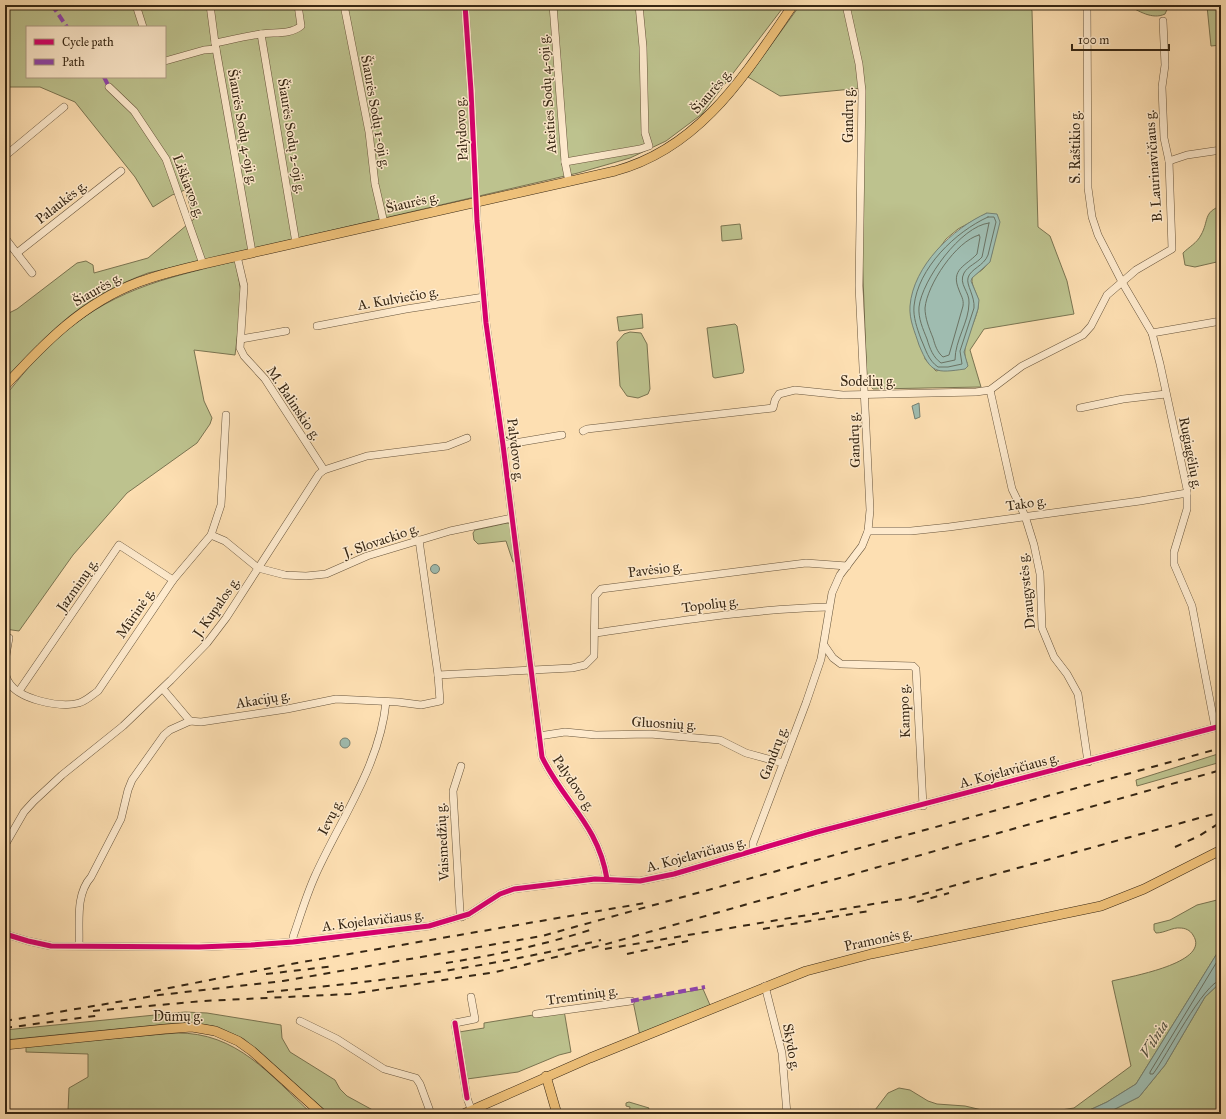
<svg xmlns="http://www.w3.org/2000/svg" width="1226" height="1119" font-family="'IM FELL Great Primer',serif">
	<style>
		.green { fill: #bdc28e; stroke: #7a7451; fill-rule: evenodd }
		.water { fill: #9fbcb0; stroke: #758072 }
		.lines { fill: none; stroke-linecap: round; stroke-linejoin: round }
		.shore { stroke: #6b7262; stroke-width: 1 }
		.minor-casing { stroke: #68553c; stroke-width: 8 }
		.major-casing { stroke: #372714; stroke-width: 10 }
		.minor { stroke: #feeacd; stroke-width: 7 }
		.major { stroke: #eec079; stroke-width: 9 }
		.rail { stroke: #372714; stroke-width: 2; stroke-dasharray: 7 7; stroke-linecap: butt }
		.quiet { stroke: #8e44ad; stroke-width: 4; stroke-dasharray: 8 4; stroke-linecap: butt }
		.cycleway-casing { stroke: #feeacd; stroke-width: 8 }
		.cycleway { stroke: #d6006c; stroke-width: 5 }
		.labels { text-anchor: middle; stroke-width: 3; stroke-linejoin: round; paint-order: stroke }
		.street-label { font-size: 14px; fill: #372714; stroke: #feeacd }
		.water-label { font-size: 15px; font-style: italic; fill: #565443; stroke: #feeacd }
	</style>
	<rect width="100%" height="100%" fill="#fddfb2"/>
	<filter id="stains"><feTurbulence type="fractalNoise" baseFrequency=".005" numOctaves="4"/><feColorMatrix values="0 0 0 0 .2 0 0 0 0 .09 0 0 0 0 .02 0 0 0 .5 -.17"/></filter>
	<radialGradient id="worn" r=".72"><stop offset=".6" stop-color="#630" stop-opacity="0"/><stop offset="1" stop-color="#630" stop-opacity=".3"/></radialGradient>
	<g class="green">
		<path d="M5 5H785L702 114 666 141 630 158 578 173 148 273C82 297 52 329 5 379V315L17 309 77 263 86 261 93 265 94 273 148 258 194 219 185 190 172 195 153 207 135 177 75 102 40 87H5ZM27 27H165V77H27Z"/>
		<path d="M800 5H849L851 10 856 5H1030L1032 11 1038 227 1050 236 1067 281 1074 314 984 329 970 350 981 387 873 389 867 383 862 251V88L780 96 748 77ZM987 213C991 231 999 252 984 268 981 272 975 273 972 278 971 288 980 295 978 308 975 325 959 346 967 363L936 371 925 359 921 274 946 239 958 229Z"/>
		<path d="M1127 5H1169L1165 14C1152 20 1139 11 1127 5Z"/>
		<path d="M1215 5H1221V45L1211 46 1207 6Z"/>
		<path d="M1221 206V261L1195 267 1185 265 1183 253C1189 247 1197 243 1201 235 1209 221 1203 212 1221 206Z"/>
		<path d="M740 224 742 239 722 241 721 226Z"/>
		<path d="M236 261 242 299 235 355 194 350 204 401 212 418 210 424 197 443 127 493 73 555 19 631 5 629V396C20 378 34 359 52 343 109 290 162 279 236 261Z"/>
		<path d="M642 314 643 328 619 331 617 317Z"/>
		<path d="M735 324 737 326 744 370 743 373 715 378 713 377 707 328Z"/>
		<path d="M630 332 641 333 647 344 650 389 648 394 638 398 627 396 620 386 617 342 624 334Z"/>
		<path d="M507 523 510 524 515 561 513 562 506 541 478 544 474 540 473 533 475 530Z"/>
		<path d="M1221 753V762L1137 786 1136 780Z"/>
		<path d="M1221 899V947L1136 1084 1107 1102 1081 1114H1035L1074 1108 1131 1066 1112 981C1128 977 1212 963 1193 935 1190 930 1185 928 1180 928 1173 927 1165 933 1156 933L1154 930V924L1170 920 1197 905Z"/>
		<path d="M1221 982V1114H1105L1139 1097 1165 1065 1205 997Z"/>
		<path d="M703 989 710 1005 640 1036 633 1001Z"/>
		<path d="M564 1010 571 1052 559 1055 518 1072 467 1079 459 1032 484 1028V1023Z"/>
		<path d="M185 1012 207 1013 281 1025 282 1038 290 1052 335 1080 340 1089 347 1096 380 1114H329L244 1039 218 1027 188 1022 5 1040V1030Z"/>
		<path d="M176 1033C237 1032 270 1075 312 1114L68 1111 69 1088 88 1077V1054L26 1052V1046Z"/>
		<path d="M899 1088 910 1090 928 1101 937 1104 965 1106 999 1114H942L910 1110 891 1114H872L888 1093Z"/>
		<path d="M629 1102 649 1108 647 1114H629L630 1107 626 1106V1103Z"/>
	</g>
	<g class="water">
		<path d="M987 213 997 214 1000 222 990 262 972 278 971 281 979 300 978 309 964 352 968 366 965 369C936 373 931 374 919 345 915 332 909 320 910 306 913 266 953 228 987 213Z"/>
		<path d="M919 403 920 417 915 419 912 406Z"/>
		<circle cx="435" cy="569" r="4.5"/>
		<circle cx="345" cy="743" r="5"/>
		<path d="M1221 947V982L1205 997 1165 1065 1139 1097 1105 1114H1081L1107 1102 1136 1084Z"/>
		<path d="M901 1110 942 1114H891Z"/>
	</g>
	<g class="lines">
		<g class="shore">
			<path d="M988 217H994L996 222 988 255C984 266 970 269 968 278 966 285 975 296 974 308L960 351 962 364 948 367H938C928 360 926 350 921 339 917 328 913 317 914 306 918 268 955 232 988 217Z"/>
			<path d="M989 223 982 257C977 263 968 266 964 273 958 284 970 292 969 303 969 322 955 340 955 360L941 363C933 357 930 349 927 339 923 329 918 318 919 307 922 280 961 226 989 223Z"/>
			<path d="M979 235 980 237 977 254C966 266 950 269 959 290 961 296 964 299 963 306L949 355 943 357C937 352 935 345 933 338 929 328 925 318 925 308 927 285 956 241 979 235Z"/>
			<path d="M1221 955 1150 1072V1074H1153C1166 1057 1204 982 1221 980"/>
		</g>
		<g class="minor-casing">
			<g id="minor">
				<path d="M136 5 143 27"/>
				<path d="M210 5 215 43 252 252"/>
				<path d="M344 5 369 132 375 184 384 223"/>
				<path d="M465 5 471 91 477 221 486 323 503 445 542 757C564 803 598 824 607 879"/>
				<path d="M553 5 565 162 569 182"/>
				<path d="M1087 5 1088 188 1092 217 1098 235 1122 282 1152 333 1160 364 1187 489V509L1174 552V564L1192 606 1215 727"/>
				<path d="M261 34 296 243"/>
				<path d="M215 43C230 40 246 36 261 34 274 32 290 35 301 26L298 5"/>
				<path d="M165 61 204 50 216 49"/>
				<path d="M109 87 134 111 166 159 203 264"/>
				<path d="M5 156 64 107"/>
				<path d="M1169 161 1187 155 1221 150"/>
				<path d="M565 162 640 149 649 146 645 133 643 47 639 5"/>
				<path d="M5 238 32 273"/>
				<path d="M17 253 121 171"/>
				<path d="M237 256 244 286 240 348 244 356 265 379 324 470"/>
				<path d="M317 326 406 309 484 297"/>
				<path d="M1152 333 1221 321"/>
				<path d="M241 339 286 331"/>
				<path d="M990 390 1012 489 1025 516 1034 545 1040 574 1042 628 1054 657 1067 674 1078 694 1088 762"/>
				<path d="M1080 408 1123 399 1166 394"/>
				<path d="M583 431 587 429 773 408 775 400 779 394 795 390 843 395 976 392 990 390 1022 366 1083 335 1091 326 1107 295 1136 270 1172 249 1169 161 1164 138 1162 87 1165 65 1163 21"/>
				<path d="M503 445 562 435"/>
				<path d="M868 531H911L949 527 1140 501 1187 493"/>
				<path d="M211 535 225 541 258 568 285 575 306 576 326 574 367 556 450 531 512 518"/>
				<path d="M595 633C672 622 750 609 829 607"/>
				<path d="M9 638C7 650 2 670 8 681 18 700 61 708 79 703 86 701 92 695 98 691L173 580 211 535 221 505 226 415"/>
				<path d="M824 645 833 658 841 664 913 666 916 669 923 806"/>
				<path d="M438 675 572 668 585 665 594 656 595 596 601 589 806 563 847 566"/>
				<path d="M163 689 190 721"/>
				<path d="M19 691 119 545 173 580"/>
				<path d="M539 736 565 732 596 735 650 734 720 740 746 753 783 763"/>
				<path d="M461 766 453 791 460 912 462 917"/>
				<path d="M5 845 24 812 34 801 62 775 123 726 171 680 207 643 226 618 319 474 324 470 367 456 447 446 467 438"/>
				<path d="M753 851V843L806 703 821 659 832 593 840 575 862 546 868 531 870 510 859 286 862 91 859 64 846 5"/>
				<path d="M5 934 28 941 51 946 199 947 251 945 293 942 429 926 469 914 500 894 514 889 595 879 640 881 674 874 817 832 1221 726"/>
				<path d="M293 942V937C300 917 306 896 315 876 340 820 380 765 386 702"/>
				<path d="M79 945C80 923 75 895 91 877L121 819 128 790 132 780 164 735 170 730 190 721 201 722 287 709 336 699 398 702 421 705 440 701 438 675 419 540"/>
				<path d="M765 986 782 1053 787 1114"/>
				<path d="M536 1014 631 1001"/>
				<path d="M300 1021 337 1039 384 1069 416 1078 420 1084 431 1114"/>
				<path d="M471 1109 467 1098 455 1023 475 1019 471 997"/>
			</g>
		</g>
		<g class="major-casing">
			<g id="major">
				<path d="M5 386C44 343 83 303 139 282 160 274 182 269 203 264L615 171C701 148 746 73 793 5"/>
				<path d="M5 1045 165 1029 192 1027 215 1031 238 1041 252 1051 322 1114"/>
				<path d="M546 1076 557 1114"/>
				<path d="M463 1114 590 1058 806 971 871 954 1101 906 1144 889 1221 850"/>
			</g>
		</g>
		<use href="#minor" class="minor"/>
		<use href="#major" class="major"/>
		<g class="rail">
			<path d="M1175 847 1199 836 1221 822"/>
			<path d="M917 902 949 893"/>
			<path d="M763 929 869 911"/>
			<path d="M605 949 909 898 1221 812"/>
			<path d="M627 954 688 941"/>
			<path d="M446 963C496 955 543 945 590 930"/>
			<path d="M266 974 335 966"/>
			<path d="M154 991 291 964 645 903"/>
			<path d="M267 992C379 982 491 967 601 940"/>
			<path d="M93 1011 203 1001 350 994 496 972 603 945 1221 770"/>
			<path d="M5 1021 159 995 283 981 542 936 1221 748"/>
			<path d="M5 1028 102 1015"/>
		</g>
		<g class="quiet">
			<path d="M52 5 67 27"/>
			<path d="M104 77 109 87"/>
			<path d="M631 1001 705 987"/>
		</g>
		<g class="cycleway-casing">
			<g id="cycleway">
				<path d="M465 5 471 91 477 221 486 323 503 445 542 757C564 803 598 824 607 879"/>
				<path d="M5 934 28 941 51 946 199 947 251 945 293 942 429 926 469 914 500 894 514 889 595 879 640 881 674 874 817 832 1221 726"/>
				<path d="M455 1023 467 1098"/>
			</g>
		</g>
		<use href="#cycleway" class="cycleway"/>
	</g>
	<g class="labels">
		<g class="street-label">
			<text transform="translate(711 91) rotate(-49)" y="5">Šiaurės g.</text>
			<text transform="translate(547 94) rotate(-94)" y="5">Ateities Sodų 4-oji g.</text>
			<text transform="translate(376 112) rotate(80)" y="5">Šiaurės Sodų 1-oji g.</text>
			<text transform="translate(848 115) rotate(-90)" y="5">Gandrų g.</text>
			<text transform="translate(243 127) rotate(80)" y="5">Šiaurės Sodų 4-oji g.</text>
			<text transform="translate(461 129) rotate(-93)" y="5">Palydovo g.</text>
			<text transform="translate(292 136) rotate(81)" y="5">Šiaurės Sodų 2-oji g.</text>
			<text transform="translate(1075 147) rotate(-90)" y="5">S. Raštikio g.</text>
			<text transform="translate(1153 166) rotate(-94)" y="5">B. Laurinavičiaus g.</text>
			<text transform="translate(189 186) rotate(69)" y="5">Liškiavos g.</text>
			<text transform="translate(61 202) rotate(-38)" y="5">Palaukės g.</text>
			<text transform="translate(412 202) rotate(-13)" y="5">Šiaurės g.</text>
			<text transform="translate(97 289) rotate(-30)" y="5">Šiaurės g.</text>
			<text transform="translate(398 298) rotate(-10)" y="5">A. Kulviečio g.</text>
			<text x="868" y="386">Sodelių g.</text>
			<text transform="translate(294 403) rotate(56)" y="5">M. Balinskio g.</text>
			<text transform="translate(854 440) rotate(-92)" y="5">Gandrų g.</text>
			<text transform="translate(516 450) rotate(83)" y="5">Palydovo g.</text>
			<text transform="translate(1191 453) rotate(79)" y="5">Rugiagėlių g.</text>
			<text transform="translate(1026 503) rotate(-8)" y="5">Tako g.</text>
			<text transform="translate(381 540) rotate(-19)" y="5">J. Slovackio g.</text>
			<text transform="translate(655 569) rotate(-7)" y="5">Pavėsio g.</text>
			<text transform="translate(77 585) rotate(-55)" y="5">Jazminų g.</text>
			<text transform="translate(1026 591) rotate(-96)" y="5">Draugystės g.</text>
			<text transform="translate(710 604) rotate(-7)" y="5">Topolių g.</text>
			<text transform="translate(216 607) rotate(-55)" y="5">J. Kupalos g.</text>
			<text transform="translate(135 613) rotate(-56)" y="5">Mūrinė g.</text>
			<text transform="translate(263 699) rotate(-9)" y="5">Akacijų g.</text>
			<text transform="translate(904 711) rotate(-92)" y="5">Kampo g.</text>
			<text transform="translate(664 723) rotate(3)" y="5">Gluosnių g.</text>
			<text transform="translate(773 753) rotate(-69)" y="5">Gandrų g.</text>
			<text transform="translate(1009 770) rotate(-15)" y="5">A. Kojelavičiaus g.</text>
			<text transform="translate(574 783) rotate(56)" y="5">Palydovo g.</text>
			<text transform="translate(330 817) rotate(-63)" y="5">Ievų g.</text>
			<text transform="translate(442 842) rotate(-93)" y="5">Vaismedžių g.</text>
			<text transform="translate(696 854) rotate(-15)" y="5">A. Kojelavičiaus g.</text>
			<text transform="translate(373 920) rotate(-7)" y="5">A. Kojelavičiaus g.</text>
			<text transform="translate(878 939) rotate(-12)" y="5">Pramonės g.</text>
			<text transform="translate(582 995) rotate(-8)" y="5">Tremtinių g.</text>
			<text x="178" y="1021">Dūmų g.</text>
			<text transform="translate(792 1047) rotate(80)" y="5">Skydo g.</text>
		</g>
		<g class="water-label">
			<text transform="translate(1154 1039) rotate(-58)" y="5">Vilnia</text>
		</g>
	</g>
	<rect width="1226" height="1119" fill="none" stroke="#fddfb2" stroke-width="20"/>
	<rect x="6" y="6" width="1214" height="1107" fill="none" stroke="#372714" stroke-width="2"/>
	<rect x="10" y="10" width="1206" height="1099" fill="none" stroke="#372714"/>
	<rect x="26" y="26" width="140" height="52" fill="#feeacd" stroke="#ae9c83"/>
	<rect x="34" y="39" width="20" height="6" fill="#d6006c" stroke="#ae9c83"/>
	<text x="62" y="46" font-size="12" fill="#372714">Cycle path</text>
	<rect x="34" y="59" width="20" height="6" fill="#8e44ad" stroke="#ae9c83"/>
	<text x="62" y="66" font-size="12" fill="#372714">Path</text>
	<path d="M1072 44v6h97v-6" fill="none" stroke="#372714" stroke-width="2"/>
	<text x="1078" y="44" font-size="12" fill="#372714" stroke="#feeacd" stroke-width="3" paint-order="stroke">100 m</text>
	<rect width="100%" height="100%" filter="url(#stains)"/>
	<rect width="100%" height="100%" fill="url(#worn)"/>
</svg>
